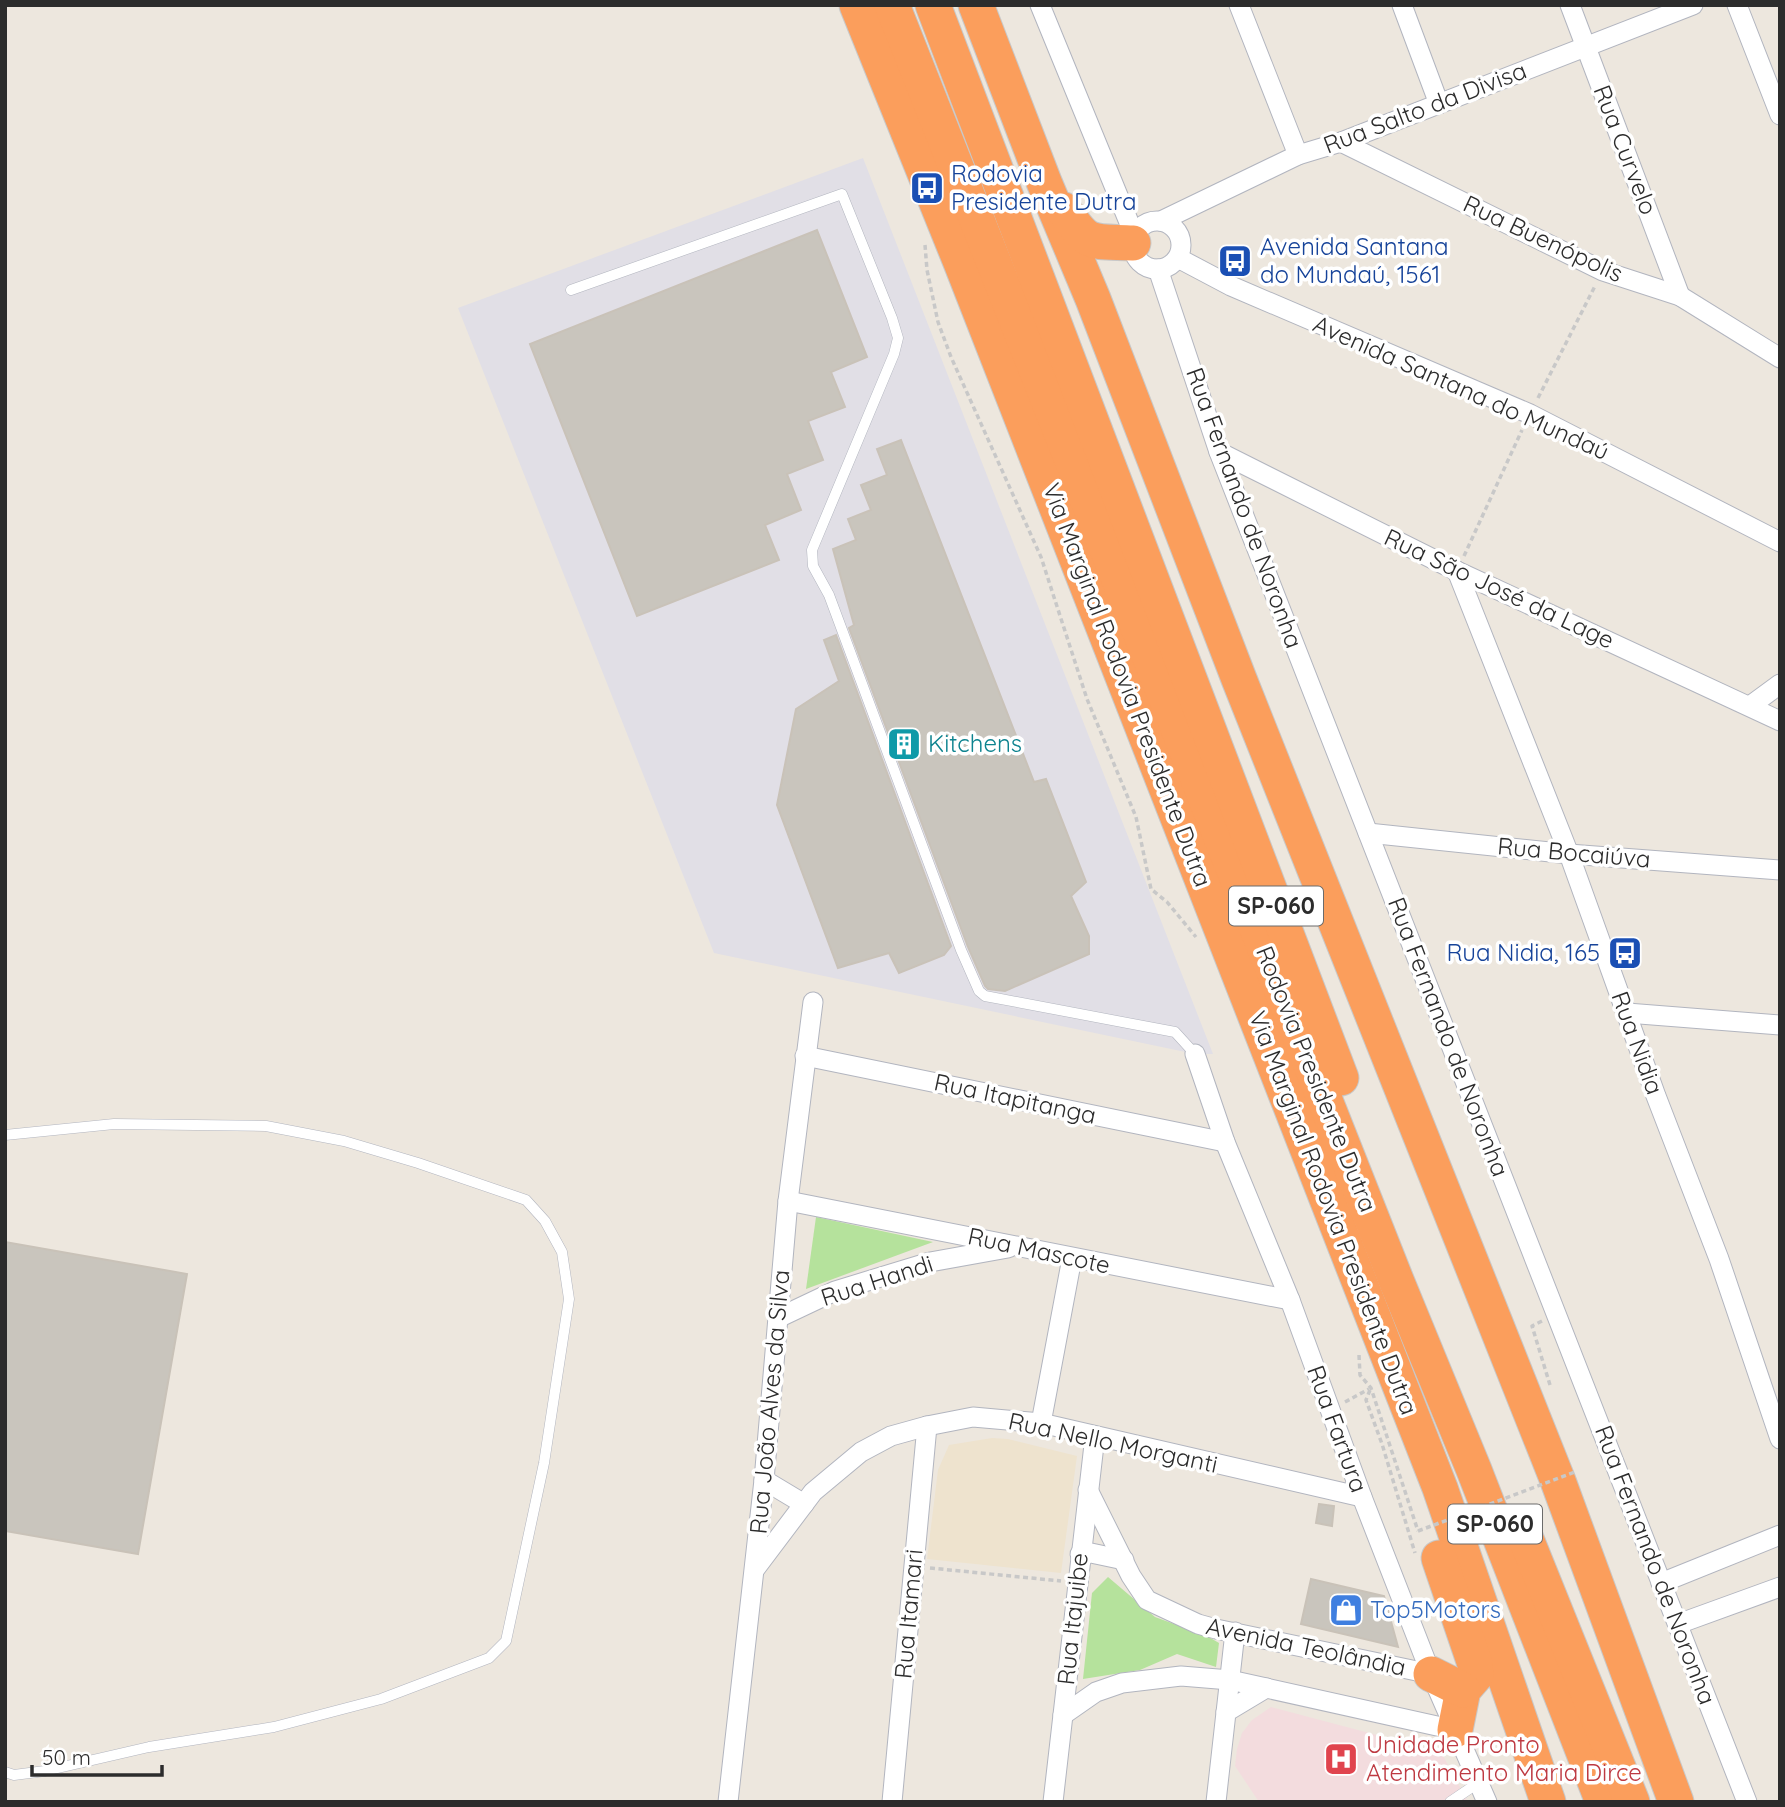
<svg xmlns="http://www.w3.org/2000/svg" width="1785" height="1807" font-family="Quicksand,sans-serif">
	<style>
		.industrial { fill: #e1dfe6 }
		.education { fill: #eee3ce }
		.medical { fill: #f3dcde }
		.green { fill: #b5e29c }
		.building { fill: #c9c5bd; stroke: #c9c2b8; stroke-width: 2 }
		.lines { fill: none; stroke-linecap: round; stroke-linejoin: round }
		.lane-casing { stroke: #b2b5bf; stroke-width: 11 }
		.street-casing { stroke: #b2b5bf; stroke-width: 21 }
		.highway-casing { stroke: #c8c8c8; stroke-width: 37 }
		.path { stroke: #c8c8c8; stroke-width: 3.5; stroke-dasharray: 5 3.5; stroke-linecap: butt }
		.lane { stroke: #fff; stroke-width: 10 }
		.street { stroke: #fff; stroke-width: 19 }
		.highway { stroke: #fb9e5c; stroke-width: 35 }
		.path-bridge { stroke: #c8c8c8; stroke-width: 3.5; stroke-dasharray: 5 3.5; stroke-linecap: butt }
		.labels { text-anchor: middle; stroke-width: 7; stroke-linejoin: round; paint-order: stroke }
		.shield { fill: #fff; stroke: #6b6b6b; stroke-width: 2 }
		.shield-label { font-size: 23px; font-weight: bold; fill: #2c2c2c }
		.street-label { font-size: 24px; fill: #2c2c2c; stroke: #fff }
		.transit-label { font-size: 24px; fill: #164399; stroke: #fff; text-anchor: start }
		.culture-label { font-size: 24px; fill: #0d838f; stroke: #fff; text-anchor: start }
		.shop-label { font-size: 24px; fill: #366cbe; stroke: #fff; text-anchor: start }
		.health-label { font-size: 24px; fill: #be3a42; stroke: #fff; text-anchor: start }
	</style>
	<rect width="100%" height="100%" fill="#ede7de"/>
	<path class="industrial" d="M863 158 1213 1054H1195L714 953 458 308Z"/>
	<path class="education" d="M992 1438 1008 1439 1077 1456 1061 1573 927 1559 938 1470 949 1445Z"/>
	<path class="medical" d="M1271 1707 1441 1752 1468 1802H1259L1235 1766 1237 1749 1242 1733 1252 1720Z"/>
	<g class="green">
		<path d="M816 1217 933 1242 806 1289Z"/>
		<path d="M1108 1577 1155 1617 1207 1636 1219 1643 1216 1667 1177 1654 1140 1670 1083 1679 1092 1593Z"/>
	</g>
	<g class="building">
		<path d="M817 230 867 357 831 372 845 407 808 421 823 460 787 474 801 510 765 525 779 560 637 616 530 344Z"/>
		<path d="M901 440 1034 782 1046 779 1086 882 1071 896 1089 936V954L1005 991 988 989 985 986 968 947 849 628 854 625 833 549 856 540 848 519 871 510 861 485 887 475 877 449Z"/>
		<path d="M836 635 951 946 944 955 899 973 889 953 838 968 777 805 796 709 839 681 824 640Z"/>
		<path d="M5 1242 187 1274 138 1554 5 1531Z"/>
		<path d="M1319 1504 1334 1506 1332 1526 1316 1523Z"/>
		<path d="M1311 1579 1384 1596 1398 1647 1301 1624Z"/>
	</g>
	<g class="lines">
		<g class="lane-casing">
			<g id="lane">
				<path d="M571 290 842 194 892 318 898 338 894 354 812 550 813 566 829 595 961 950 979 991 985 996 1175 1032 1195 1054"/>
				<path d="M5 1135 114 1124 266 1126 344 1141 418 1163 526 1200 545 1221 562 1252 569 1299 544 1463 506 1641 489 1658 381 1699 274 1727 149 1747 45 1771 14 1775 5 1772"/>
				<path d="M1450 1802 1478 1783"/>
			</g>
		</g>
		<g class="street-casing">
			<g id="street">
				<path d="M1040 5 1135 237"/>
				<path d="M1239 5 1298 155"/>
				<path d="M1402 5 1439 104"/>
				<path d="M1570 5 1680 296"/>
				<path d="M1737 5 1780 115"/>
				<path d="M1341 142 1603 271 1680 296 1780 358"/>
				<circle cx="1157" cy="245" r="24"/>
				<path d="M1161 221 1298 155 1341 142 1693 5"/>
				<path d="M1178 258 1231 286 1530 414 1780 542"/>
				<path d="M1158 269 1219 452 1747 1802"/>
				<path d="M1219 452 1457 571 1780 721"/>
				<path d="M1457 571 1569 854 1656 1096 1719 1259 1780 1439"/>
				<path d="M1750 706 1780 684"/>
				<path d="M1368 833 1569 854 1780 870"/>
				<path d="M1627 1013 1780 1025"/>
				<path d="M1195 1054 1225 1142 1290 1300 1362 1497 1431 1674 1487 1802"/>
				<path d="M805 1056 1225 1142"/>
				<path d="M788 1201 1290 1300"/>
				<path d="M778 1318 835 1291 930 1262 1008 1248"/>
				<path d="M1041 1423 1072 1258"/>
				<path d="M764 1480 804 1504"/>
				<path d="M1088 1490 1131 1576 1147 1600 1198 1624 1216 1629 1431 1674"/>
				<path d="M1080 1554 1091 1553 1124 1560"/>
				<path d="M755 1569 813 1492 861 1452 891 1436 927 1426 973 1417 1041 1423 1362 1497"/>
				<path d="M1661 1583 1780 1535"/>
				<path d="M1678 1624 1780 1587"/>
				<path d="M1226 1712 1266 1688"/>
				<path d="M1063 1715 1096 1692 1122 1683 1181 1676 1230 1680 1455 1730"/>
				<path d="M728 1802 764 1480 788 1201 813 1002"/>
				<path d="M892 1802 927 1426"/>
				<path d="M1053 1802 1095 1436"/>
				<path d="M1216 1802 1235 1632"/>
			</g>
		</g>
		<g class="highway-casing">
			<g id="highway">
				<path d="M857 5 962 265 1440 1488 1548 1802"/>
				<path d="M892 5 1396 1280 1474 1470 1603 1802"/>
				<path d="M933 5 1341 1078"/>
				<path d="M976 5 1044 182 1093 299 1239 679 1558 1481 1676 1802"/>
				<path d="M1064 210C1089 247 1090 241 1133 243"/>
				<path d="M1522 1529 1632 1802"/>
				<path d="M1439 1558 1475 1664 1476 1675 1463 1690 1455 1730"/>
				<path d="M1431 1674 1463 1690"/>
			</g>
		</g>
		<g class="path">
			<path d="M925 245 927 270 938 322 951 357 1041 557 1087 699 1136 817 1151 889 1167 902 1196 937"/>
			<path d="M1538 398 1595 286"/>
			<path d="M1464 556 1522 430"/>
			<path d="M1542 1321 1532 1326 1550 1385"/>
			<path d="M1359 1355 1360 1375 1371 1388 1418 1531"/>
			<path d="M1370 1390 1366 1400 1382 1444 1415 1553"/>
			<path d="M1345 1402 1369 1389"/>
			<path d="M930 1568 1061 1581"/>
		</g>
		<use href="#lane" class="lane"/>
		<use href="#street" class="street"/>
		<use href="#highway" class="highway"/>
		<path class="path-bridge" d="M1418 1531 1575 1472"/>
	</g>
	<defs>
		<g id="bus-square" transform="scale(1.75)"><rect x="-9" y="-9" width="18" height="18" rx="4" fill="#1a4fb4" stroke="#fff"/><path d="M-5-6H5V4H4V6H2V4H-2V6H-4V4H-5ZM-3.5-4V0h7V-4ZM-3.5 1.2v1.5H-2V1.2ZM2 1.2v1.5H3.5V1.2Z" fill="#fff"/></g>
		<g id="building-square" transform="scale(1.75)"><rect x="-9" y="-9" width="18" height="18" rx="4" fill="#0f9aa8" stroke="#fff"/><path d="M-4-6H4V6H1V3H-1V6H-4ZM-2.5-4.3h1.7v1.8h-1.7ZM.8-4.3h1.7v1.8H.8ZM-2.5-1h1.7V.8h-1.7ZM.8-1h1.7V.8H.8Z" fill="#fff"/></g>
		<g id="shop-square" transform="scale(1.75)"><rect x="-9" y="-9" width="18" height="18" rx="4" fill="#3f7fe0" stroke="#fff"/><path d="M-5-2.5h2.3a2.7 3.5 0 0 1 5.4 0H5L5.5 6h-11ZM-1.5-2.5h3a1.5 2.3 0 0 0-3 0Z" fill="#fff"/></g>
		<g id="hospital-square" transform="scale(1.75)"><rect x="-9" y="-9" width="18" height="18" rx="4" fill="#e0444e" stroke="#fff"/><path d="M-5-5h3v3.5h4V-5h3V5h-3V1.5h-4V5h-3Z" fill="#fff"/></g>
	</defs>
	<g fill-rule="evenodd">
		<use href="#bus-square" x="927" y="188"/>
		<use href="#bus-square" x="1235" y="261"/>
		<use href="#building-square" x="904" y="744"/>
		<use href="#bus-square" x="1625" y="953"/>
		<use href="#shop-square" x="1346" y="1610"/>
		<use href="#hospital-square" x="1341" y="1759"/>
	</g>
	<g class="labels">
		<g class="shield">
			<rect x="1229" y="886.5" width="94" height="39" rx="5"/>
			<rect x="1448" y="1504.5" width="94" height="39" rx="5"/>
		</g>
		<g class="shield-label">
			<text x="1276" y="914">SP-060</text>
			<text x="1495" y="1532">SP-060</text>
		</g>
		<g class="street-label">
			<text transform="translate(1425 108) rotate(-21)" y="8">Rua Salto da Divisa</text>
			<text transform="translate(1625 150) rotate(69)" y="8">Rua Curvelo</text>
			<text transform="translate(1543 239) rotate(25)" y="8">Rua Buenópolis</text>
			<text transform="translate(1461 388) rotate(24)" y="8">Avenida Santana do Mundaú</text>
			<text transform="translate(1244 508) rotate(70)" y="8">Rua Fernando de Noronha</text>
			<text transform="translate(1499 589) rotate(25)" y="8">Rua São José da Lage</text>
			<text transform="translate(1127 685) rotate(69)" y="8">Via Marginal Rodovia Presidente Dutra</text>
			<text transform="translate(1574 853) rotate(5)" y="8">Rua Bocaiúva</text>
			<text transform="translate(1448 1037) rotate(69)" y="8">Rua Fernando de Noronha</text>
			<text transform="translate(1637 1043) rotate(70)" y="8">Rua Nidia</text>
			<text transform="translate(1316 1079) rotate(68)" y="8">Rodovia Presidente Dutra</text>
			<text transform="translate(1015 1099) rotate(12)" y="8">Rua Itapitanga</text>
			<text transform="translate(1333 1213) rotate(69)" y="8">Via Marginal Rodovia Presidente Dutra</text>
			<text transform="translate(1039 1251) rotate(12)" y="8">Rua Mascote</text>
			<text transform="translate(877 1281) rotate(-18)" y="8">Rua Handi</text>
			<text transform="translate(770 1402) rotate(-85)" y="8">Rua João Alves da Silva</text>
			<text transform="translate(1337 1429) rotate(70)" y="8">Rua Fartura</text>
			<text transform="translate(1113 1443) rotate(12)" y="8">Rua Nello Morganti</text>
			<text transform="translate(1655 1565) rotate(69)" y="8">Rua Fernando de Noronha</text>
			<text transform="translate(909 1614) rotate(-85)" y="8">Rua Itamari</text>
			<text transform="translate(1073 1619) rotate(-84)" y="8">Rua Itajuibe</text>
			<text transform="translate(1306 1647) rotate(12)" y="8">Avenida Teolândia</text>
		</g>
		<g class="transit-label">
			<text x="951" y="182">Rodovia<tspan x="951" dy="28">Presidente Dutra</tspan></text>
			<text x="1260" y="255">Avenida Santana<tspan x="1260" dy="28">do Mundaú, 1561</tspan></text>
			<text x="1600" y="961" text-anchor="end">Rua Nidia, 165</text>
		</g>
		<g class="culture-label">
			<text x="928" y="752">Kitchens</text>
		</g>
		<g class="shop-label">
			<text x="1370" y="1618">Top5Motors</text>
		</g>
		<g class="health-label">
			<text x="1366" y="1753">Unidade Pronto<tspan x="1366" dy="28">Atendimento Maria Dirce</tspan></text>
		</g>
	</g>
	<rect width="1785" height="1807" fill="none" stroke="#2c2c2c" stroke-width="14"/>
	<path d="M32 1765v10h130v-10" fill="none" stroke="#2c2c2c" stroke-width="3.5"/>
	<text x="42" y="1765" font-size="21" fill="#2c2c2c" stroke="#ffffff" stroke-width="5" paint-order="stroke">50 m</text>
</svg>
